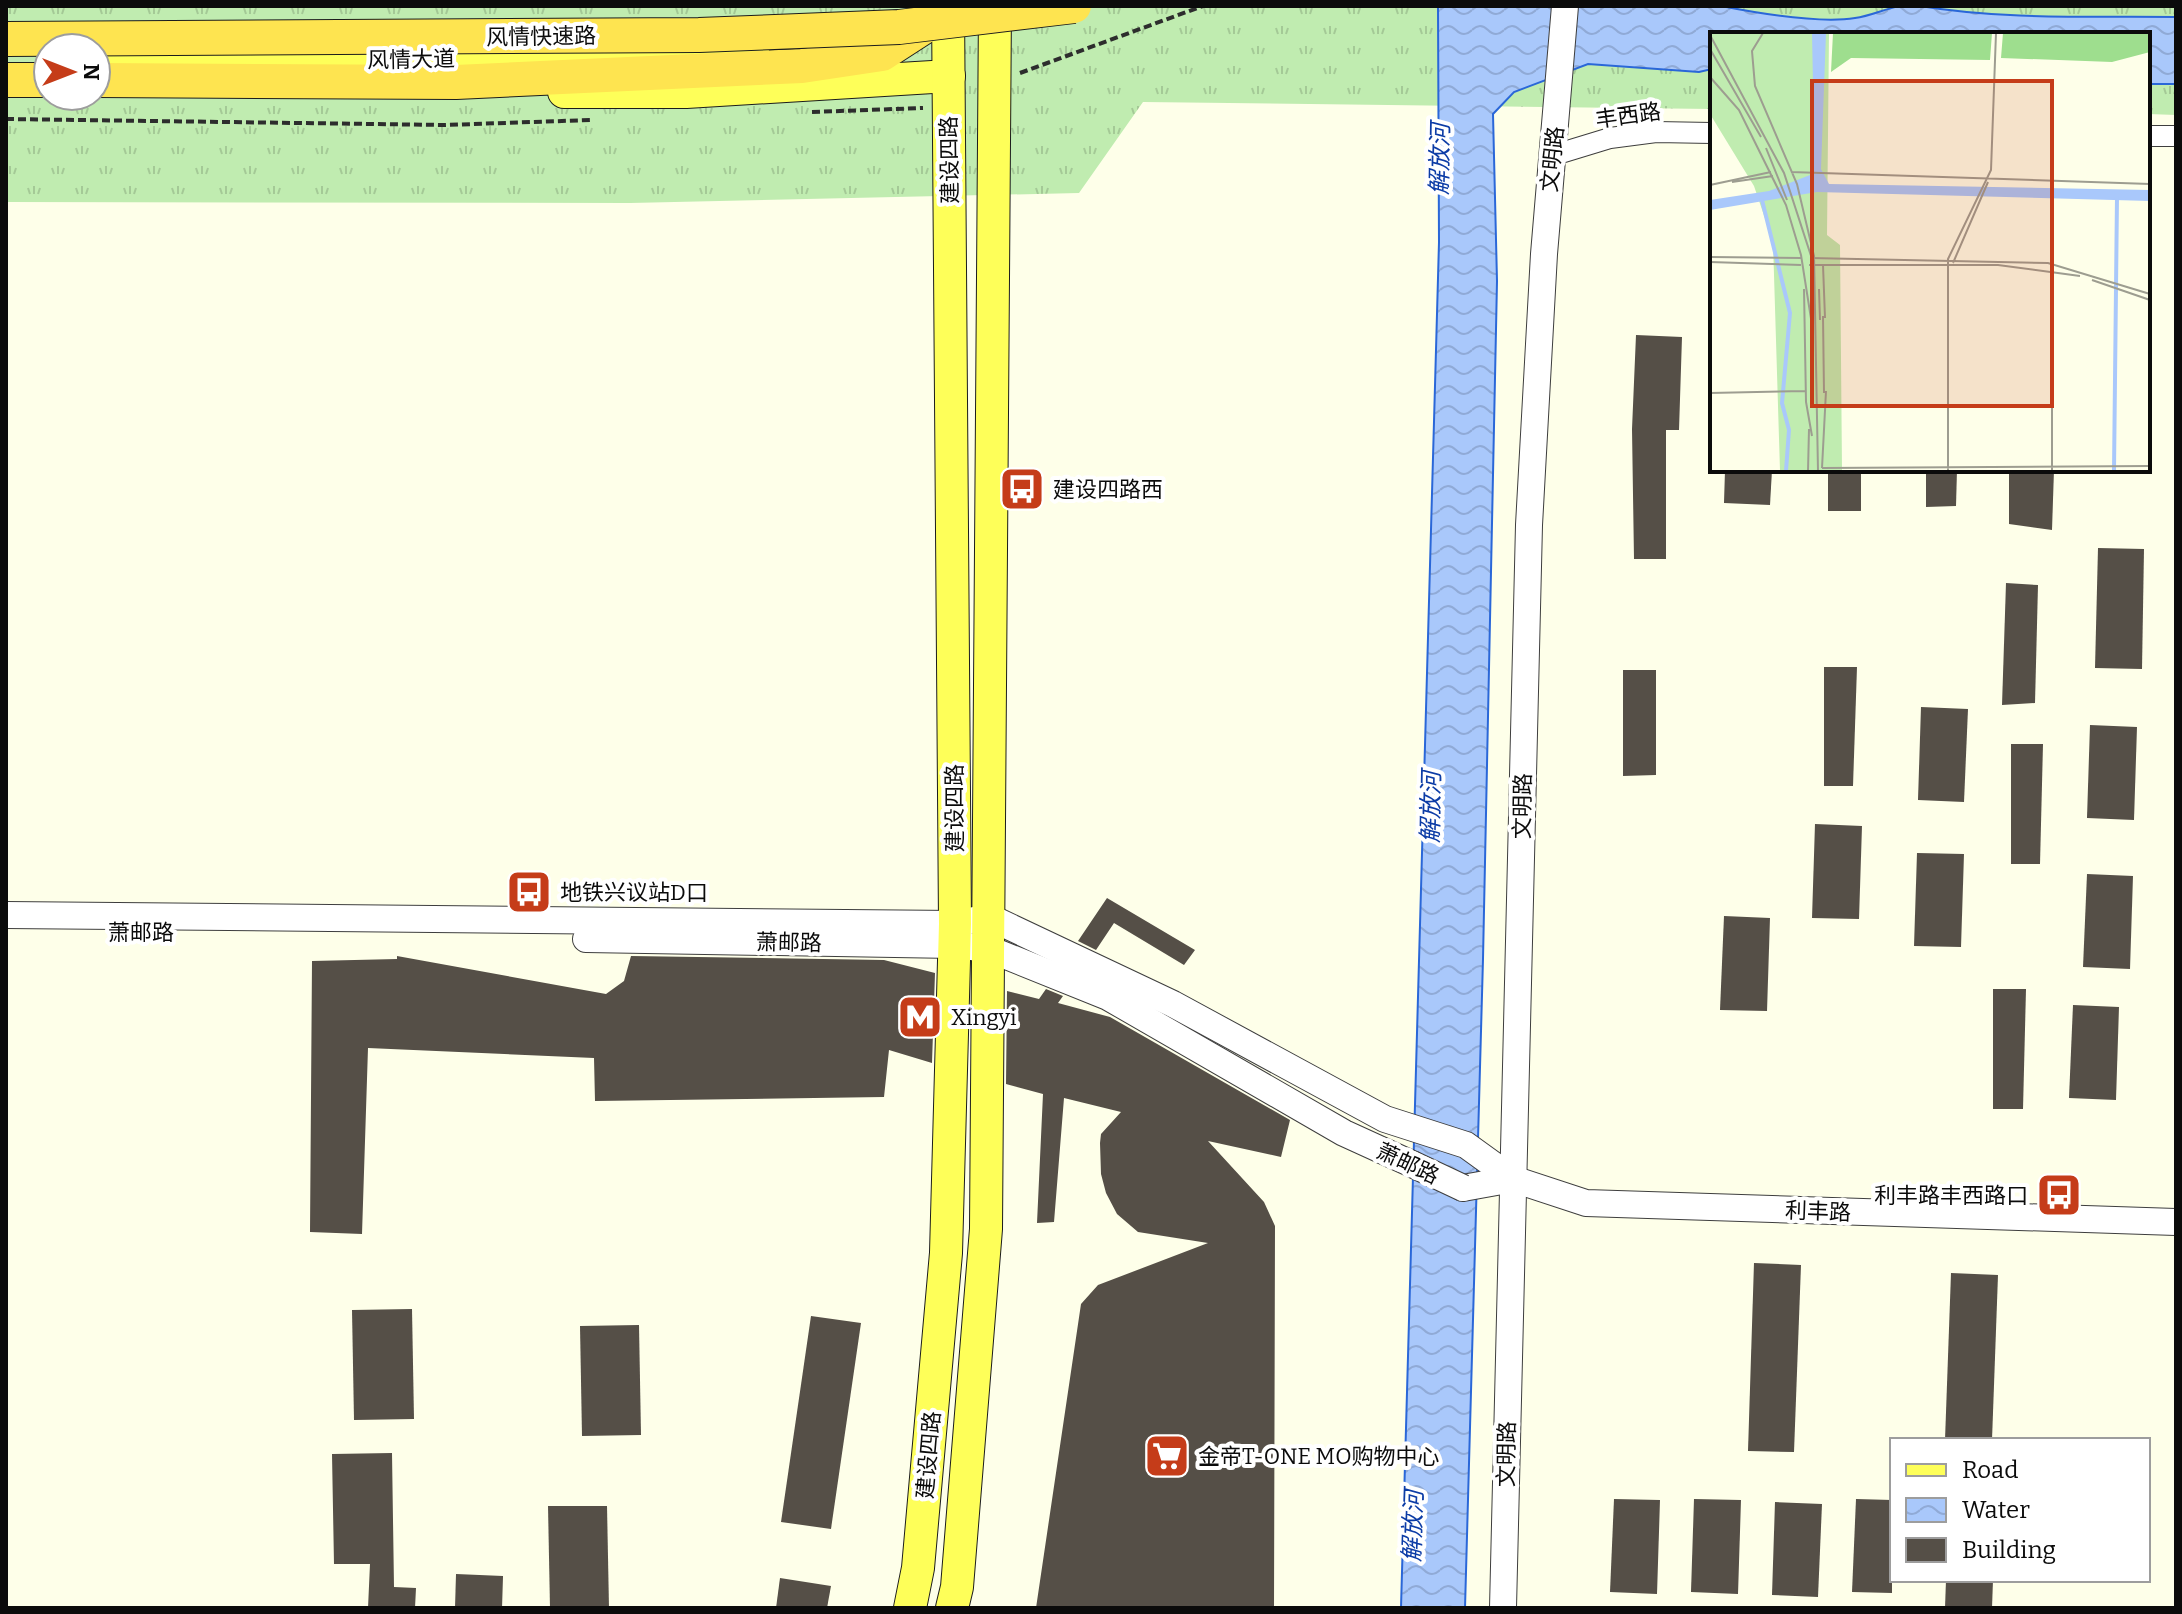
<svg xmlns="http://www.w3.org/2000/svg" width="2182" height="1614" font-family="Bitter,'Noto Sans SC',serif">
	<style>
		.grass { fill: url(#grass-tufts); fill-rule: evenodd }
		.water { fill: url(#water-waves); stroke: #2a67d8; stroke-width: 2 }
		.building { fill: #554f47 }
		.lines { fill: none; stroke-linecap: round; stroke-linejoin: round }
		.minor-casing { stroke: #3e3e3e; stroke-width: 22 }
		.tertiary-casing { stroke: #3e3e3e; stroke-width: 28 }
		.primary-casing { stroke: #1c1c1c; stroke-width: 34 }
		.trunk-casing { stroke: #1c1c1c; stroke-width: 36 }
		.path { stroke: #2d2d2d; stroke-width: 4; stroke-dasharray: 8 4; stroke-linecap: butt }
		.minor { stroke: #fff; stroke-width: 20 }
		.tertiary { stroke: #fff; stroke-width: 26 }
		.primary { stroke: #feff59; stroke-width: 32 }
		.trunk { stroke: #fee450; stroke-width: 34 }
		.tertiary-bridge-casing { stroke: #3e3e3e; stroke-width: 28; stroke-linecap: butt }
		.trunk-bridge-casing { stroke: #1c1c1c; stroke-width: 36; stroke-linecap: butt }
		.tertiary-bridge { stroke: #fff; stroke-width: 26 }
		.trunk-bridge { stroke: #fee450; stroke-width: 34 }
		.labels { text-anchor: middle; stroke-width: 8; stroke-linejoin: round; paint-order: stroke }
		.street-label { font-size: 22px; fill: #0b0b0b; stroke: #fff }
		.poi-label { font-size: 22px; fill: #0b0b0b; stroke: #fff; text-anchor: start }
		.water-label { font-size: 24px; font-style: italic; fill: #0c3ca6; stroke: #fff }
		.inset-river { fill: none; stroke: #a9c8fb; stroke-width: 4 }
		.inset-road { fill: none; stroke: #9d9d90; stroke-width: 2 }
		.view { fill: #c53c19; fill-opacity: 0.15; stroke: #c53c19; stroke-width: 4 }
		.inset-edge { fill: none; stroke: #0b0b0b; stroke-width: 4 }
	</style>
	<defs>
		<pattern id="grass-tufts" width="24" height="20" patternUnits="userSpaceOnUse" patternTransform="scale(2)"><rect width="24" height="20" fill="#c0ecb0"/><path d="M3 7l-1-3M5 7V3M7 7l1-3M15 17l-1-3M17 17v-4M19 17l1-3" fill="none" stroke="#a4c996"/></pattern>
		<pattern id="water-waves" width="16" height="10" patternUnits="userSpaceOnUse" patternTransform="scale(2)"><rect width="16" height="10" fill="#a9c8fb"/><path d="M0 5q4-4 8 0t8 0" fill="none" stroke="#90aad6"/></pattern>
	</defs>
	<rect width="100%" height="100%" fill="#feffe9"/>
	<path class="grass" d="M6 6H2176V115L2148 114V34H1712V109L1143 102 1079 193 630 203 6 202ZM48 48H96V96H48Z"/>
	<path class="water" d="M1438 6H1721C1757 13 1818 24 1855 18 1878 15 1895 2 1920 6 2004 20 2091 16 2176 17V84H2148V34H1712V69L1699 72 1588 64 1514 92 1493 114 1497 281 1483 959 1465 1608H1401L1439 242Z"/>
	<g class="building">
		<path d="M1636 335 1682 337 1679 430H1666V559H1634L1632 429Z"/>
		<path d="M1725 470H1772L1770 505 1724 503Z"/>
		<rect x="1828" y="470" width="33" height="41"/>
		<path d="M1926 470H1957L1956 506 1926 507Z"/>
		<path d="M2009 470H2054L2052 530 2009 524Z"/>
		<path d="M2098 548 2144 549 2142 669 2095 668Z"/>
		<path d="M2006 583 2038 585 2035 703 2002 705Z"/>
		<path d="M1824 667H1857L1853 786H1824Z"/>
		<path d="M1623 670H1656V775L1623 776Z"/>
		<path d="M1921 707 1968 709 1964 802 1918 800Z"/>
		<path d="M2090 725 2137 727 2134 820 2087 818Z"/>
		<path d="M2011 744H2043L2040 864H2011Z"/>
		<path d="M1815 824 1862 826 1859 919 1812 918Z"/>
		<path d="M1917 853 1964 854 1961 947 1914 946Z"/>
		<path d="M2087 874 2133 876 2130 969 2083 967Z"/>
		<path d="M1107 898 1195 950 1184 965 1114 923 1096 950 1078 941Z"/>
		<path d="M1724 916 1770 918 1767 1011 1720 1010Z"/>
		<path d="M397 956 606 994 624 981 631 956 884 960 935 973 932 1063 889 1050 884 1097 595 1101 594 1058 368 1048 362 1234 310 1232 312 961 397 959Z"/>
		<path d="M1046 989 1063 996 1058 1003 1110 1017 1290 1120 1281 1157 1208 1141 1264 1202 1275 1226 1274 1608H1036L1081 1304 1098 1285 1208 1243 1138 1232 1117 1214 1106 1193 1101 1174 1100 1143 1101 1134 1121 1112 1064 1098 1054 1222 1037 1223 1043 1094 1006 1084 1007 991 1039 999Z"/>
		<path d="M1993 989H2026L2023 1109H1993Z"/>
		<path d="M2073 1005 2119 1007 2116 1100 2069 1098Z"/>
		<path d="M1754 1263 1801 1265 1794 1452 1748 1451Z"/>
		<path d="M1951 1273 1998 1275 1992 1440H1945Z"/>
		<path d="M412 1309 414 1419 354 1420 352 1310Z"/>
		<path d="M811 1316 861 1323 831 1529 781 1522Z"/>
		<path d="M639 1325 641 1435 582 1436 580 1326Z"/>
		<path d="M392 1453 394 1587 416 1588 415 1608H368L370 1564H334L332 1454Z"/>
		<path d="M1614 1499 1660 1500 1657 1594 1610 1592Z"/>
		<path d="M1694 1499 1741 1500 1738 1594 1691 1592Z"/>
		<path d="M1856 1499 1892 1500V1593L1852 1592Z"/>
		<path d="M1775 1502 1822 1504 1818 1597 1772 1595Z"/>
		<path d="M548 1506H607L609 1608H550Z"/>
		<path d="M456 1574 503 1576 502 1608H455Z"/>
		<path d="M780 1578 831 1586 827 1608H776Z"/>
		<path d="M1946 1580H1993L1992 1608H1945Z"/>
	</g>
	<g class="lines">
		<g class="minor-casing">
			<g id="minor">
				<path d="M2148 136H2176"/>
				<path d="M1551 156 1610 138 1656 132 1712 133"/>
			</g>
		</g>
		<g class="tertiary-casing">
			<g id="tertiary">
				<path d="M6 915 955 924 989 917 1173 1004 1385 1119 1466 1145 1513 1179 1586 1203 2176 1222"/>
				<path d="M586 939 954 945 989 949 1108 997 1344 1133 1412 1164"/>
				<path d="M1463 1188 1513 1179"/>
				<path d="M1503 1608 1529 525 1544 254 1565 6"/>
			</g>
		</g>
		<g class="primary-casing">
			<g id="primary">
				<path d="M96 63 678 54 753 49"/>
				<path d="M564 92H686L949 76"/>
				<path d="M910 1608 918 1568 946 1253 955 924 948 6"/>
				<path d="M952 1608 957 1587 986 1229 995 6"/>
			</g>
		</g>
		<g class="trunk-casing">
			<g id="trunk">
				<path d="M6 80H48"/>
				<path d="M96 80 456 82 802 66 882 54 936 19"/>
			</g>
		</g>
		<g class="path">
			<path d="M1020 73 1203 6"/>
			<path d="M812 112 923 108"/>
			<path d="M6 119 445 125 591 120"/>
		</g>
		<use href="#minor" class="minor"/>
		<use href="#tertiary" class="tertiary"/>
		<use href="#primary" class="primary"/>
		<use href="#trunk" class="trunk"/>
		<g class="tertiary-bridge-casing">
			<path id="tertiary-bridge" d="M1412 1164 1463 1188"/>
		</g>
		<g class="trunk-bridge-casing">
			<path id="trunk-bridge" d="M6 39 699 35 899 27 1074 6"/>
		</g>
		<use href="#tertiary-bridge" class="tertiary-bridge"/>
		<use href="#trunk-bridge" class="trunk-bridge"/>
	</g>
	<defs>
		<g id="bus-square" transform="scale(2.3)"><rect x="-9" y="-9" width="18" height="18" rx="4" fill="#c53c19" stroke="#fff"/><path d="M-5-6H5V4H4V6H2V4H-2V6H-4V4H-5ZM-3.5-4V0h7V-4ZM-3.5 1.2v1.5H-2V1.2ZM2 1.2v1.5H3.5V1.2Z" fill="#fff"/></g>
		<g id="metro-square" transform="scale(2.3)"><rect x="-9" y="-9" width="18" height="18" rx="4" fill="#c53c19" stroke="#fff"/><path d="M-5.5 5V-5H-3L0 0L3-5H5.5V5H3V-.5L0 4L-3-.5V5Z" fill="#fff"/></g>
		<g id="supermarket-square" transform="scale(2.3)"><rect x="-9" y="-9" width="18" height="18" rx="4" fill="#c53c19" stroke="#fff"/><path d="M-6-5.5h2.5l.6 2H6L4.5 2H-2.5L-4.4-4H-6ZM-1.5 3.2a1.3 1.3 0 1 0 .1 0ZM3 3.2a1.3 1.3 0 1 0 .1 0Z" fill="#fff"/></g>
	</defs>
	<g fill-rule="evenodd">
		<use href="#bus-square" x="1022" y="489"/>
		<use href="#bus-square" x="529" y="892"/>
		<use href="#metro-square" x="920" y="1017"/>
		<use href="#bus-square" x="2059" y="1195"/>
		<use href="#supermarket-square" x="1167" y="1456"/>
	</g>
	<g class="labels">
		<g class="street-label">
			<text transform="translate(541 36) rotate(-1)" y="8">风情快速路</text>
			<text transform="translate(411 59) rotate(-1)" y="8">风情大道</text>
			<text transform="translate(1628 115) rotate(-8)" y="8">丰西路</text>
			<text transform="translate(1552 159) rotate(-84)" y="8">文明路</text>
			<text transform="translate(949 160) rotate(-91)" y="8">建设四路</text>
			<text transform="translate(1522 806) rotate(-89)" y="8">文明路</text>
			<text transform="translate(954 808) rotate(-90)" y="8">建设四路</text>
			<text x="141" y="940">萧邮路</text>
			<text transform="translate(789 942) rotate(1)" y="8">萧邮路</text>
			<text transform="translate(1408 1163) rotate(25)" y="8">萧邮路</text>
			<text transform="translate(1818 1211) rotate(2)" y="8">利丰路</text>
			<text transform="translate(1506 1454) rotate(-89)" y="8">文明路</text>
			<text transform="translate(928 1455) rotate(-85)" y="8">建设四路</text>
		</g>
		<g class="poi-label">
			<text x="1053" y="497">建设四路西</text>
			<text x="560" y="900">地铁兴议站D口</text>
			<text x="951" y="1025">Xingyi</text>
			<text x="2028" y="1203" text-anchor="end">利丰路丰西路口</text>
			<text x="1198" y="1464">金帝T-ONE MO购物中心</text>
		</g>
		<g class="water-label">
			<text transform="translate(1440 159) rotate(-89)" y="8">解放河</text>
			<text transform="translate(1431 807) rotate(-89)" y="8">解放河</text>
			<text transform="translate(1413 1526) rotate(-88)" y="8">解放河</text>
		</g>
	</g>
	<g transform="translate(1710 32)">
		<rect width="440" height="440" fill="#feffe9"/>
		<path d="M0 1H119L117 203 130 213 132 439H70L63 210 44 154 0 82Z" fill="#c0ecb0"/>
		<path d="M123 1H282L280 28 141 26 121 40ZM293 1H440V20L402 30 291 26Z" fill="#9ede8e"/>
		<path d="M102 1H116L111 137 119 152 440 158V169L107 160 0 178V168L59 159 100 143 104 103Z" fill="#a9c8fb"/>
		<path class="inset-river" d="M51 164 80 281 72 371 79 398 76 439M404 439 407 165"/>
		<path class="inset-road" d="M53 1 42 19 45 54 87 152 104 224 108 439M0 3 74 141 104 233M0 17 51 105M0 45 29 78 76 173 91 223 102 293M56 116 77 168M81 140 440 152M22 150 63 144M0 153 61 140M0 225 91 226M100 226 338 231 440 262M0 230 91 233M243 231 278 150M99 233H288L370 244M113 233 115 286M382 248 440 268M94 257 96 370 102 404M109 257 110 288M113 284 114 361M342 344V439M0 361 95 359M112 436 440 434M112 436 116 359M98 439 99 397M238 439V227L281 138 286 1"/>
		<path class="view" d="M102 49H342V374H102Z"/>
		<rect width="440" height="440" class="inset-edge"/>
	</g>
	<rect width="2182" height="1614" fill="none" stroke="#0b0b0b" stroke-width="16"/>
	<rect x="1890" y="1438" width="260" height="144" fill="#ffffff" stroke="#9d9d9d" stroke-width="2"/>
	<rect x="1906" y="1464" width="40" height="12" fill="#feff59" stroke="#9d9d9d" stroke-width="2"/>
	<text x="1962" y="1478" font-size="24" fill="#0b0b0b">Road</text>
	<rect x="1906" y="1498" width="40" height="24" fill="url(#water-waves)" stroke="#9d9d9d" stroke-width="2"/>
	<text x="1962" y="1518" font-size="24" fill="#0b0b0b">Water</text>
	<rect x="1906" y="1538" width="40" height="24" fill="#554f47" stroke="#9d9d9d" stroke-width="2"/>
	<text x="1962" y="1558" font-size="24" fill="#0b0b0b">Building</text>
	<g transform="translate(72 72) rotate(90)"><circle r="38" fill="#ffffff" stroke="#9d9d9d" stroke-width="2"/>
	<path d="M0-6L14 30L0 20L-14 30Z" fill="#c53c19"/>
	<text y="-12" font-size="22" font-weight="bold" text-anchor="middle" fill="#0b0b0b">N</text>
	</g>
</svg>
